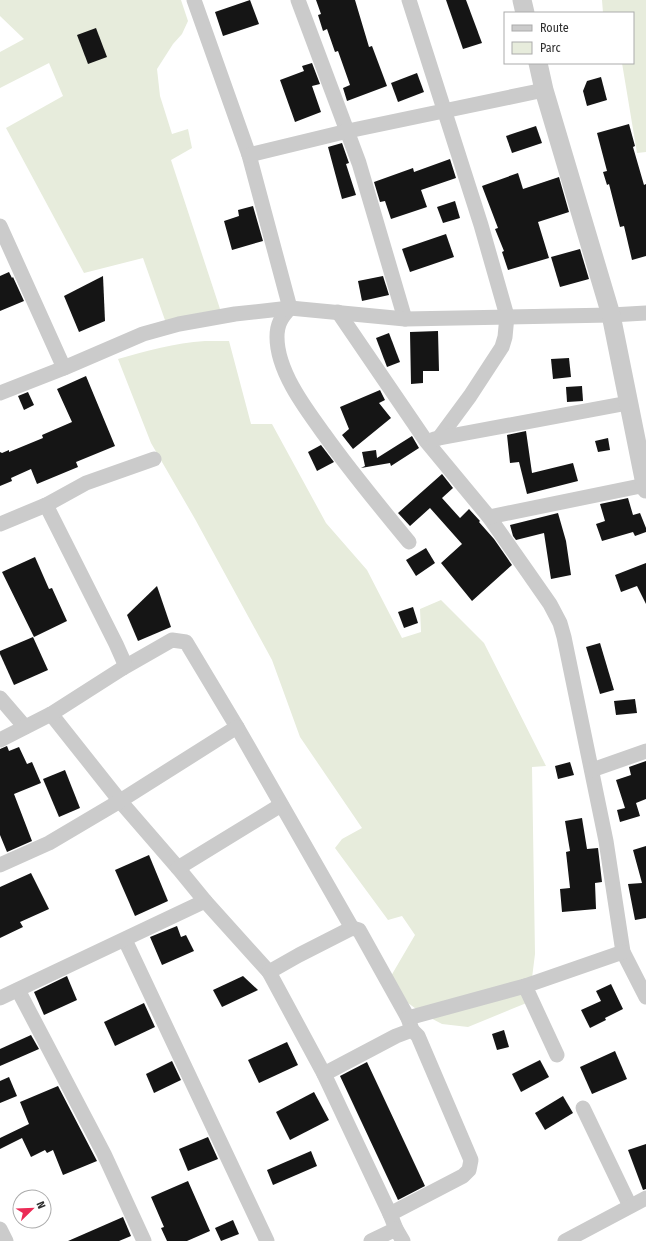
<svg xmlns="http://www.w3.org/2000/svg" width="646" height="1241" font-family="'Fira Sans Condensed',sans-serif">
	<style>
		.green { fill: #e7ecdc }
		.building { fill: #151515 }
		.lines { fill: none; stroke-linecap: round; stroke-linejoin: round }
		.minor { stroke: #cbcbcb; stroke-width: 15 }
		.tertiary { stroke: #cbcbcb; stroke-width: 19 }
	</style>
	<rect width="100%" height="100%" fill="#fff"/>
	<g class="green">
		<path d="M0 0H181L188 21 182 34 173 44 157 69 160 96 172 134 188 129 192 148 171 160 221 312 166 323 143 258 84 273 6 128 63 96 49 63 0 88V52L24 39 0 16Z"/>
		<path d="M602 0H646V152L637 153 622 63H633V13H603Z"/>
		<path d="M205 341H229L251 424H272L326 523 367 570 402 638 421 632 420 609 441 600 484 643 546 766 532 767 535 954 529 1002 468 1027 442 1024 423 1014 408 1003 391 976 415 935 402 916 388 920 335 848 342 839 362 828 300 737 272 660 195 519 151 443 118 359C147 351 174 343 205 341Z"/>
	</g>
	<g class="building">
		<path d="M250 0 259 24 223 36 215 12Z"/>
		<path d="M316 0H355L369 47 372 46 387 86 347 101 343 88 350 85 338 51 335 52 327 29 323 31 318 15 321 14Z"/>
		<path d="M446 0H466L482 43 463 49Z"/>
		<path d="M96 28 107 57 88 64 77 35Z"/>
		<path d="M312 63 320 84 312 86 321 112 295 122 280 80 304 71 302 66Z"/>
		<path d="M417 73 424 92 398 102 391 83Z"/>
		<path d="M601 77 607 100 587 106 583 91 587 81Z"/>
		<path d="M629 124 635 146 633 147 644 185 646 184V256L632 260 624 226 620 227 609 184 607 185 603 172 607 171 597 133Z"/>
		<path d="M536 126 542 143 512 153 506 136Z"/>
		<path d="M342 143 349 163 346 164 356 195 342 199 328 147Z"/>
		<path d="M450 159 456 178 421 190 427 207 391 219 385 201 380 202 374 182 413 168 414 172Z"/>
		<path d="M518 173 523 189 559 177 569 212 538 222 549 258 508 270 502 252 504 251 495 229 498 228 482 186Z"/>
		<path d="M455 201 460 218 443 223 437 207Z"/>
		<path d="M253 206 263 241 232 250 224 221 239 216 238 210Z"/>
		<path d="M446 234 454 257 410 272 402 249Z"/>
		<path d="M580 249 589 279 560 287 551 257Z"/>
		<path d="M9 272 12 278 13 277 24 301 0 311V276Z"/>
		<path d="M103 276 105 321 79 332 64 296Z"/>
		<path d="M383 276 389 295 362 301 358 281Z"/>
		<path d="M438 331 439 371H423V383L411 384 410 332Z"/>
		<path d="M389 333 400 362 387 367 376 338Z"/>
		<path d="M569 358 571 377 553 379 551 359Z"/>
		<path d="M86 376 115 446 76 462 78 467 37 484 31 469 11 478 12 481 0 486V452L2 453 9 450V452L43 438 42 435 72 422 57 389Z"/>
		<path d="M582 386 583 401 567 402 566 387Z"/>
		<path d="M380 390 385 400 379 403 391 418 353 449 342 435 349 429 340 407Z"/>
		<path d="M28 392 34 405 24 410 18 396Z"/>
		<path d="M526 431 532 473 573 463 578 481 527 494 519 462 510 463 507 435Z"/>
		<path d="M412 436 419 448 391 466 390 463 361 468 365 466 362 452 376 450 377 458Z"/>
		<path d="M608 438 610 450 598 452 595 441Z"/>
		<path d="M321 445 334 462 317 471 308 452Z"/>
		<path d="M442 474 453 488 442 498 460 518 469 509 480 521 479 522 494 539 512 565 472 601 441 563 462 544 430 508 410 526 398 513Z"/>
		<path d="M628 498 633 515 640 513 646 528V532L635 536 633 532 602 541 596 524 605 521 600 504Z"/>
		<path d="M558 513 566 541 571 575 551 579 544 533 516 540 513 536 510 525Z"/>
		<path d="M426 548 435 563 416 576 406 560Z"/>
		<path d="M35 557 49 589 52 588 67 621 34 637 2 572Z"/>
		<path d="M646 563V604L637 586 621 592 615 575Z"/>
		<path d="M157 586 171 627 138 641 127 615Z"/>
		<path d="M413 607 418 623 404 628 398 612Z"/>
		<path d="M33 637 48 670 14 685 0 654V651Z"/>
		<path d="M600 643 614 690 600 694 586 647Z"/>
		<path d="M635 699 637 713 616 715 614 701Z"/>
		<path d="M7 746 9 751 19 747 27 764 32 762 41 783 14 794 32 841 7 852 0 835V749Z"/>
		<path d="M646 761V799L636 803 640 816 620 822 617 810 625 808 616 780 631 775 629 767Z"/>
		<path d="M570 762 574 775 558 779 555 766Z"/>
		<path d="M65 770 80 808 59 817 43 779Z"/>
		<path d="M582 818 587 849 598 848 602 882 595 883 596 909 562 912 560 889 570 888 566 852 570 851 565 821Z"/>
		<path d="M646 846V918L635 920 628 884 642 883 633 850Z"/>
		<path d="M149 855 168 901 135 916 115 870Z"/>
		<path d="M31 873 49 909 20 922 23 927 0 938V887Z"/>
		<path d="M177 926 181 937 186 935 194 951 162 965 150 937Z"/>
		<path d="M67 976 77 1000 44 1015 34 992Z"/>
		<path d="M243 976 258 990 222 1007 213 990Z"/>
		<path d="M611 984 623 1009 605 1018 606 1020 590 1028 581 1010 601 1001 596 991Z"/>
		<path d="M144 1003 155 1027 115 1046 104 1022Z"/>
		<path d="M504 1030 509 1047 497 1050 492 1034Z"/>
		<path d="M31 1035 39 1049 0 1066V1049Z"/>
		<path d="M287 1042 298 1065 259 1083 248 1060Z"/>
		<path d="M615 1051 627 1079 592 1094 580 1067Z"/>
		<path d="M540 1060 549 1077 521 1092 512 1074Z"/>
		<path d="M172 1061 181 1080 154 1093 146 1074Z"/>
		<path d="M367 1062 425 1186 398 1200 340 1076Z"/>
		<path d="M9 1077 17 1096 0 1103V1081Z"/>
		<path d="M58 1086 97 1161 63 1175 53 1150 47 1153 45 1150 31 1157 22 1138 0 1149V1138L29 1124 20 1102Z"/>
		<path d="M314 1092 329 1120 290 1140 276 1112Z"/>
		<path d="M563 1096 573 1113 545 1130 535 1113Z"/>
		<path d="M208 1137 218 1159 188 1171 179 1149Z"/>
		<path d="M646 1144V1189L643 1190 628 1150Z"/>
		<path d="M311 1151 317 1166 273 1185 267 1170Z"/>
		<path d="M188 1181 210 1231 187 1241H167L161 1228 164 1227 151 1197Z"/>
		<path d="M123 1217 131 1236 119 1241H68Z"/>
		<path d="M233 1220 239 1234 221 1241 215 1228Z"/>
	</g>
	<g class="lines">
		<g class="minor">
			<path d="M194 0 249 155 290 308C281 318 277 324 277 337 277 371 305 408 324 434 351 472 380 507 409 542"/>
			<path d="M298 0 359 163 405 319"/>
			<path d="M409 0 481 225 507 316 505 337 502 347 470 396 439 438"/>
			<path d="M249 155 348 131 544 90"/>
			<path d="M0 226 64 368"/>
			<path d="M338 312 426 441 489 517 527 571 550 604 560 623 564 637 606 841 623 952 646 997"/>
			<path d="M0 393 64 368 143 334 179 324 235 314 290 308 405 319 611 315 646 313"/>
			<path d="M434 439 628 403"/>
			<path d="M489 517 645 485"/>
			<path d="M0 524 46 505 86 483 154 459"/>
			<path d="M123 668 172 640 186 642 237 727 352 928"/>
			<path d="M0 698 25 727"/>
			<path d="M51 714 120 801 178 868 205 901 269 972 324 1074 390 1214 396 1229 403 1241"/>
			<path d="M0 740 51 714 123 668 124 662 116 644 46 505"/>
			<path d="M592 770 646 751"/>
			<path d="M0 865 49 843 120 801 237 727"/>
			<path d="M178 868 281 805"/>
			<path d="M125 940 267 1241"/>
			<path d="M269 972 299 955 352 928 359 930 408 1018 412 1030"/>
			<path d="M18 990 104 1154 144 1241"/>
			<path d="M0 998 205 901"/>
			<path d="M408 1018 525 986"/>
			<path d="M557 1055 525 986 623 952"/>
			<path d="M324 1074 396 1036 412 1030 418 1036 471 1160 469 1170 463 1176 390 1214"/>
			<path d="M583 1108 630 1206"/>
			<path d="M0 1229 6 1241"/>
			<path d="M371 1241 396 1229"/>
			<path d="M565 1241 646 1198"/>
		</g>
		<g class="tertiary">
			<path d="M522 0 525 13"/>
			<path d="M538 63 544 90 611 315 646 489"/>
		</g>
	</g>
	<rect x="504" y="12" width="130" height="52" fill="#ffffff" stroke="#ababab"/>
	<rect x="512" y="25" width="20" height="6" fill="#cbcbcb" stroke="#ababab"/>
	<text x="540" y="32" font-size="12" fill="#2e2e2e">Route</text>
	<rect x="512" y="42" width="20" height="12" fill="#e7ecdc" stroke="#ababab"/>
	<text x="540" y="52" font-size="12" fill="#2e2e2e">Parc</text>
	<g transform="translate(32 1209) rotate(67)"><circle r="19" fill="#ffffff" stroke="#ababab"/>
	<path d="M0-3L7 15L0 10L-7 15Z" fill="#eb2b56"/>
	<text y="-6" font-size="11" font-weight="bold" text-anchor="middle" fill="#2e2e2e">N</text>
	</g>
</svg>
